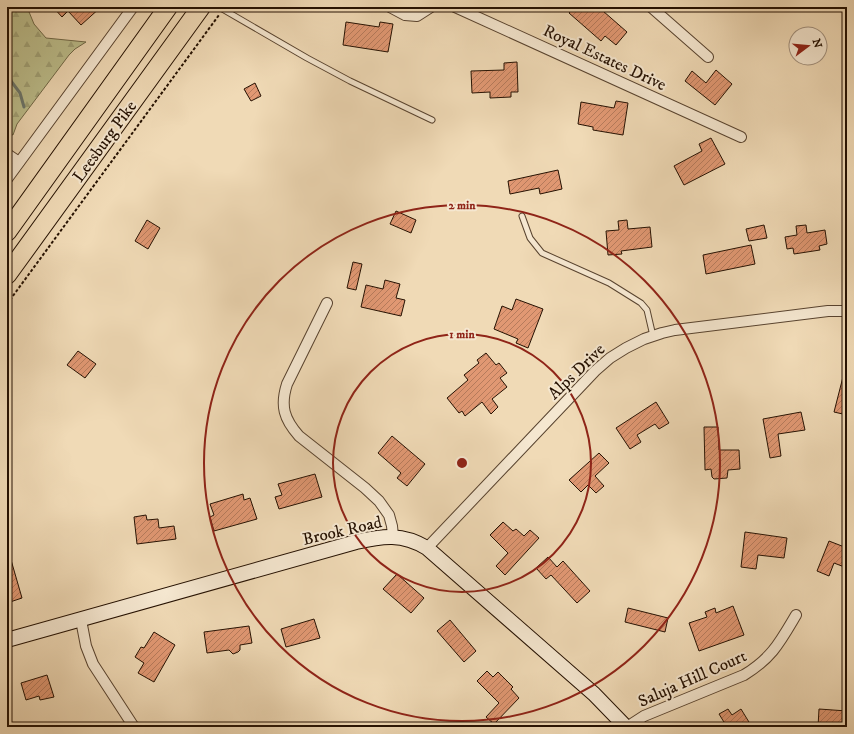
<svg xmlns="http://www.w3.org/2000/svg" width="854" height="734" font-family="'IM FELL DW Pica',serif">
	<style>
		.forest { fill: url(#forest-firs); stroke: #706847 }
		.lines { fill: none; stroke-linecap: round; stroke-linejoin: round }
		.stream { stroke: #6b766c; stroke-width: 3 }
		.building { fill: url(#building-hatch); stroke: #251102 }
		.lane-casing { stroke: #58432f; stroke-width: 7 }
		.street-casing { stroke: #58432f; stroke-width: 12 }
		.secondary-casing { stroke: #251102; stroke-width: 16 }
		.highway-casing { stroke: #251102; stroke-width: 20 }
		.path { stroke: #251102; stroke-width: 2; stroke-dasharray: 3 2; stroke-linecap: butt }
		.lane { stroke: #f5e7d0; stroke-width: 5 }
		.street { stroke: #f5e7d0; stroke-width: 10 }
		.secondary { stroke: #f5e7d0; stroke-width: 14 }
		.highway { stroke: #f0dab6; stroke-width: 18 }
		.ring { fill: none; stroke: #8f2418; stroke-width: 2 }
		.labels { text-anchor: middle; stroke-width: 4; stroke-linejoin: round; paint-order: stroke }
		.street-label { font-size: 17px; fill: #251102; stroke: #f5e7d0 }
		.centre { fill: #8f2418; stroke: #f5e7d0; stroke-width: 2 }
		.ring-label { font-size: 12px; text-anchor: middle; font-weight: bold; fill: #8f2418; stroke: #f5e7d0; stroke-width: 4; stroke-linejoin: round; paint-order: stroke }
	</style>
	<defs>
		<pattern id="forest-firs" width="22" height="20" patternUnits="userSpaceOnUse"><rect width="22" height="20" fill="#bcbe8c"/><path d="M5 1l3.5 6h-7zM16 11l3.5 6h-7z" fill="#a1a277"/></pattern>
		<pattern id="building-hatch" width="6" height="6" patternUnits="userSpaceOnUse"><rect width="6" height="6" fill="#e19873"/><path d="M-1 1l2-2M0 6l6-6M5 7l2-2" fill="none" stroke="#b67b5c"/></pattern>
	</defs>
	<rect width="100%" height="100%" fill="#f0dab6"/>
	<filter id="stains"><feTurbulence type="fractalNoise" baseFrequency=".005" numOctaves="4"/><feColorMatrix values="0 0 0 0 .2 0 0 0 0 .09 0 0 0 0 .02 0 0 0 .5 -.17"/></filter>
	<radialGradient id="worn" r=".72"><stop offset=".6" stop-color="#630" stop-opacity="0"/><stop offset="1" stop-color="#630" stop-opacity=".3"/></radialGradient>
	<path class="forest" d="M7 7H27L34 24 46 38 86 42 75 49 69 55 17 124 13 135 7 133Z"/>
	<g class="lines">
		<path class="stream" d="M7 59 11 81 20 93 24 107"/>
	</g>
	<g class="building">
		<path d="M53 7H101L81 25 68 11 62 17Z"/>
		<path d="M574 7H607L603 11 627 32 616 45 605 36 601 41 569 13Z"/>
		<path d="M346 22 379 27 380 22 393 24 388 52 343 45Z"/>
		<path d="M517 62 518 92H511V97L490 98V92L472 93 471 71 504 70V63Z"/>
		<path d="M716 70 732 84 715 105 685 81 692 71 706 83Z"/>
		<path d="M255 83 261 96 251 101 244 89Z"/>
		<path d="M616 101 628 103 623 135 593 130V127L578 124 581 102 614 108Z"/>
		<path d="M711 138 725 164 684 185 674 166 702 151 699 144Z"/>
		<path d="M558 170 562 189 540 194 539 188 510 194 508 181Z"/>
		<path d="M396 211 416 220 411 233 390 224Z"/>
		<path d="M147 220 160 228 148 249 135 241Z"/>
		<path d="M627 220 628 229 650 227 652 247 621 251 622 254 608 255 606 231 619 230 618 221Z"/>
		<path d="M764 225 767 238 749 241 746 229Z"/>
		<path d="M806 225 807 233 825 230 827 244 819 246 820 250 794 254 793 248 787 249 785 237 797 235 796 226Z"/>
		<path d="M751 245 755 264 706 274 703 255Z"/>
		<path d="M353 262 362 264 356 290 347 288Z"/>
		<path d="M385 280 400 284 396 298 405 300 401 316 361 307 366 285 383 289Z"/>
		<path d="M516 299 543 309 528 348 516 343 518 339 494 329 502 306 512 310Z"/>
		<path d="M78 351 96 364 85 378 67 365Z"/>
		<path d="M486 353 496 365 499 363 507 373 500 378 507 387 492 399 498 407 491 414 482 402 465 416 462 411 459 413 447 398 468 380 464 375 479 363 477 360Z"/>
		<path d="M844 373H847V415L834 412Z"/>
		<path d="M656 402 669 423 659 429 655 424 637 435 641 442 630 449 616 428Z"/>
		<path d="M801 412 805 430 778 434 781 456 770 458 763 419Z"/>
		<path d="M704 427H718L719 450H739L740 469 728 470 727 478 714 479 712 477 711 469 705 470Z"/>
		<path d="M392 436 425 464 407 486 397 478 401 473 378 453Z"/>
		<path d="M599 453 609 463 595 476 604 486 596 493 588 485 581 492 569 480Z"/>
		<path d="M315 474 322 497 279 509 275 497 282 495 278 484Z"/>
		<path d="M243 494 244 500 250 498 257 519 214 531 210 517 214 515 210 504Z"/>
		<path d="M146 515 147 520 158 519 159 528 174 526 176 539 137 544 134 517Z"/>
		<path d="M503 522 513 531 516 529 524 536 530 530 539 538 505 575 496 566 508 553 490 535Z"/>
		<path d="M745 532 787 538 784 558 758 555 756 569 741 567Z"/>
		<path d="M829 541 847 548V568L834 563 829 576 817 571Z"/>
		<path d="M9 553 22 598 7 603V554Z"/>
		<path d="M548 557 557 567 563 561 590 591 577 603 551 575 546 579 536 568Z"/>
		<path d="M397 574 424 598 411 613 383 589Z"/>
		<path d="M733 606 744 635 699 651 689 623 707 617 705 612 715 608 716 613Z"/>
		<path d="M628 608 668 618 665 632 625 622Z"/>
		<path d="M314 619 320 638 286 647 281 629Z"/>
		<path d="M450 620 476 651 464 662 437 631Z"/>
		<path d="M249 626 252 643 240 645V650L238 652 233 654 229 650 207 653 204 632Z"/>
		<path d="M154 632 175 645 154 682 138 673 144 663 135 657 141 647 144 648Z"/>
		<path d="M487 671 493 677 498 672 513 687 511 689 519 698 494 724 486 717 499 703 477 681Z"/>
		<path d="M47 675 54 697 40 700 39 696 26 700 21 683Z"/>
		<path d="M728 709 732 715 741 709 752 727H727L719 714Z"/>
		<path d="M819 709 847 711V727H818Z"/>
	</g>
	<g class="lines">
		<g class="lane-casing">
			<g id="lane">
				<path d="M219 7 307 58 350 81 432 120"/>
				<path d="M522 216 530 238 542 253 609 283 641 303 647 310 653 336"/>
			</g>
		</g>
		<g class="street-casing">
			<g id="street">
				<path d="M390 7 405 15 417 16 431 7"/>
				<path d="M455 7 741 137"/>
				<path d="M651 7 708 57"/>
				<path d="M7 154 19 162"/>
				<path d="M7 179 133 7"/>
				<path d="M327 303 287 384C280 406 284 419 299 436L365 488 379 501 389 515 392 526 393 536"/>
				<path d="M427 548 595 371 610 358 626 348 644 339 662 333 675 330 828 311H847"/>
				<path d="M81 620 86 646 93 664 134 727"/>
				<path d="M627 727 644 716 744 675C772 658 780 642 796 615"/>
			</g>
		</g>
		<g class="secondary-casing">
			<path id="secondary" d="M7 640 356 542C383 536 402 533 427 548L594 694 626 727"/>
		</g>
		<g class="highway-casing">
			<g id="highway">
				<path d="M7 232 168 7"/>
				<path d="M7 275 201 7"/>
			</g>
		</g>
		<path class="path" d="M7 304 219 15"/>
		<use href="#lane" class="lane"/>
		<use href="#street" class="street"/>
		<use href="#secondary" class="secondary"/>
		<use href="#highway" class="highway"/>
	</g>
	<g class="ring">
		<circle cx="462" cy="463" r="129"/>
		<circle cx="462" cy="463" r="258"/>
	</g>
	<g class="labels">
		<g class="street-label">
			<text transform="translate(605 57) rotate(25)" y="6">Royal Estates Drive</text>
			<text transform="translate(104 141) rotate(-54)" y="6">Leesburg Pike</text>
			<text transform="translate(576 371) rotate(-44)" y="6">Alps Drive</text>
			<text transform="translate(342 530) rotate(-13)" y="6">Brook Road</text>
			<text transform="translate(692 678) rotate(-24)" y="6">Saluja Hill Court</text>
		</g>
	</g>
	<circle cx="462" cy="463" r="6" class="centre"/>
	<g class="ring-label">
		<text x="462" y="209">2 min</text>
		<text x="462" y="338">1 min</text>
	</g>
	<rect width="854" height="734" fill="none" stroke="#f0dab6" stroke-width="24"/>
	<rect x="8" y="8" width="838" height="718" fill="none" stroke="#251102" stroke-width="2"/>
	<rect x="12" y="12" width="830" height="710" fill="none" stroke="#251102"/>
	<g transform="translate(808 46) rotate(74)"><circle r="19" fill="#f5e7d0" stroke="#a2917e"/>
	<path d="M0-3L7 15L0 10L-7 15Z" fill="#8f2418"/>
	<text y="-6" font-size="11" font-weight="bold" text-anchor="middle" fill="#251102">N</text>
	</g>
	<rect width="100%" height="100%" filter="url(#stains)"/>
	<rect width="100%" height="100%" fill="url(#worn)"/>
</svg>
